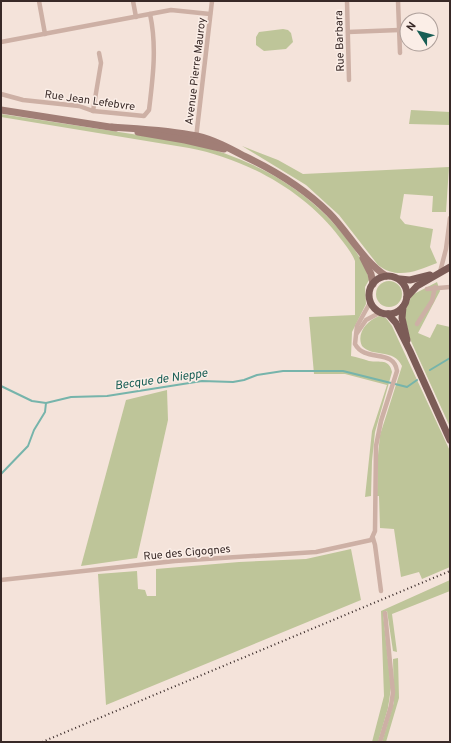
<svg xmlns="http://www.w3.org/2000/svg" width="451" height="743" font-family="Overpass,sans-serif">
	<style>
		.green { fill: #bec599 }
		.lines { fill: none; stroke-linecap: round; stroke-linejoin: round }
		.stream { stroke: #76b4ab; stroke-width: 2 }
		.minor { stroke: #cdb0a5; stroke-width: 4.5 }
		.secondary { stroke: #a17e76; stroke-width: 7 }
		.primary { stroke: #7c5c57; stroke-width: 7 }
		.rail { stroke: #382927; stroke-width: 2; stroke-dasharray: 1 3; stroke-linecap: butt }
		.labels { text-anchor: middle; stroke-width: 3; stroke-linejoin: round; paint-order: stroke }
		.street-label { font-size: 11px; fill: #382927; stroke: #fbeee7 }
		.water-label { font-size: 12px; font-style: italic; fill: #185e55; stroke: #fbeee7 }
	</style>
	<rect width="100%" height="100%" fill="#f4e3da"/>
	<g class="green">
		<path d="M283 29 288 30 291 33 293 42 286 49 264 51 256 45V37L259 32Z"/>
		<path d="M411 110 450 112V125L409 124Z"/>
		<path d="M1 114 191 143C252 159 307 187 346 238 355 250 366 264 369 280L365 287 366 304 352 332 351 356C357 357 363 359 369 361 380 363 389 358 392 372L375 432 372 461 371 496 365 497 372 431 387 385 345 374H314L309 317 355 315V261C352 253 346 246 340 238 305 191 246 159 189 148L1 117Z"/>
		<path d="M242 146 278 160 303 174 449 167 446 212H432L433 196 404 194 400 218 405 224 433 229 430 247 437 263C417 271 397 280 378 265L339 215 306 185Z"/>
		<circle cx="389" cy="294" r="13"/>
		<path d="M437 282 440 291 418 333 430 338 437 324 450 327V427L410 339 404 314 412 295Z"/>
		<path d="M379 316 386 318 392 326 450 451V567L422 579 419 572 401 577 394 529 380 528 379 496H377L378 455 380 435 402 366C394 348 373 358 362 346 356 333 367 321 379 316Z"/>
		<path d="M167 390 168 420 137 558 81 566 126 400Z"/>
		<path d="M351 549 361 600 106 705 98 574 137 571 138 589 145 590 147 596H156V569L239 562 306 559Z"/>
		<path d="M450 580V591L392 614 397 652 393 651 387 611 383 613 391 688 388 708 378 742H372L384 696 381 611Z"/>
		<path d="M398 658 399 698 386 742H382L394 702 393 659Z"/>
	</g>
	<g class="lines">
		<g class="stream">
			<path d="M430 370 450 358"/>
			<path d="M1 386 32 401 46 403 71 397 107 396 202 381 233 382 244 380 257 375 283 371H343L407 387 417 380"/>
			<path d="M1 474 28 446 34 430 45 412 46 403"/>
			<path d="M1 668V678"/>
		</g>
		<g class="minor">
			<path d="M39 1 45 34"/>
			<path d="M133 1 136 17"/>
			<path d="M347 1 349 80"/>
			<path d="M398 1 400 53"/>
			<path d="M348 32 399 30"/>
			<path d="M1 42 171 10 210 14"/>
			<path d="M1 94 23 100 79 106 93 111 144 116 149 110C153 77 157 46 150 14"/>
			<path d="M93 111 101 63 99 53"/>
			<path d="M196 138 212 1"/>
			<path d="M440 272 446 249 450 218"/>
			<path d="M427 289 450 287"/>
			<path d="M417 324 432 301 435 287"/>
			<path d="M357 333 366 320 381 312"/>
			<path d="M373 538 375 545 381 591"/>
			<path d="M1 580 175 561 316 552 371 540 375 531 376 446 381 421 397 371C394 348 365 363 355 344L357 326 371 301"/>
			<path d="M380 742 391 706 393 692 385 613"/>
		</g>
		<g class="secondary">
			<path d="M1 110 116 128"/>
			<path d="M112 127C141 129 169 130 197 136 214 140 229 148 244 156 276 171 304 188 329 213 349 233 362 260 386 276"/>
			<path d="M138 132 185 140 224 149"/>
			<path d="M363 258 371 274 373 284"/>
		</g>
		<g class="primary">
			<circle cx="388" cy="295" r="19"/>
			<path d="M400 279 410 280 430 275"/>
			<path d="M407 297 417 286 450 267"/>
			<path d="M403 307 402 318 407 340"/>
			<path d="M388 314 396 323 410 351 450 440"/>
		</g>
		<path class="rail" d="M42 742 450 571"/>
	</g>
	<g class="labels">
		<g class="street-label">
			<text transform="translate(339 41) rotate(-92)" y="4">Rue Barbara</text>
			<text transform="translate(195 71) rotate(-83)" y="4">Avenue Pierre Mauroy</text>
			<text transform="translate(90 100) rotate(8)" y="4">Rue Jean Lefebvre</text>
			<text transform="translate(187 552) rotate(-5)" y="4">Rue des Cigognes</text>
		</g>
		<g class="water-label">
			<text transform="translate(161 379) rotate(-8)" y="4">Becque de Nieppe</text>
		</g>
	</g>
	<rect width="451" height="743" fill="none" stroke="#382927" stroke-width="4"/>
	<g transform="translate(419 32) rotate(306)"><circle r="19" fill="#fbeee7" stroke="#ad9f9a"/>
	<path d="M0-3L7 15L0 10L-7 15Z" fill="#185e55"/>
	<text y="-6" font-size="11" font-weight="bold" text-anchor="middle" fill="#382927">N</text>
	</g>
</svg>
